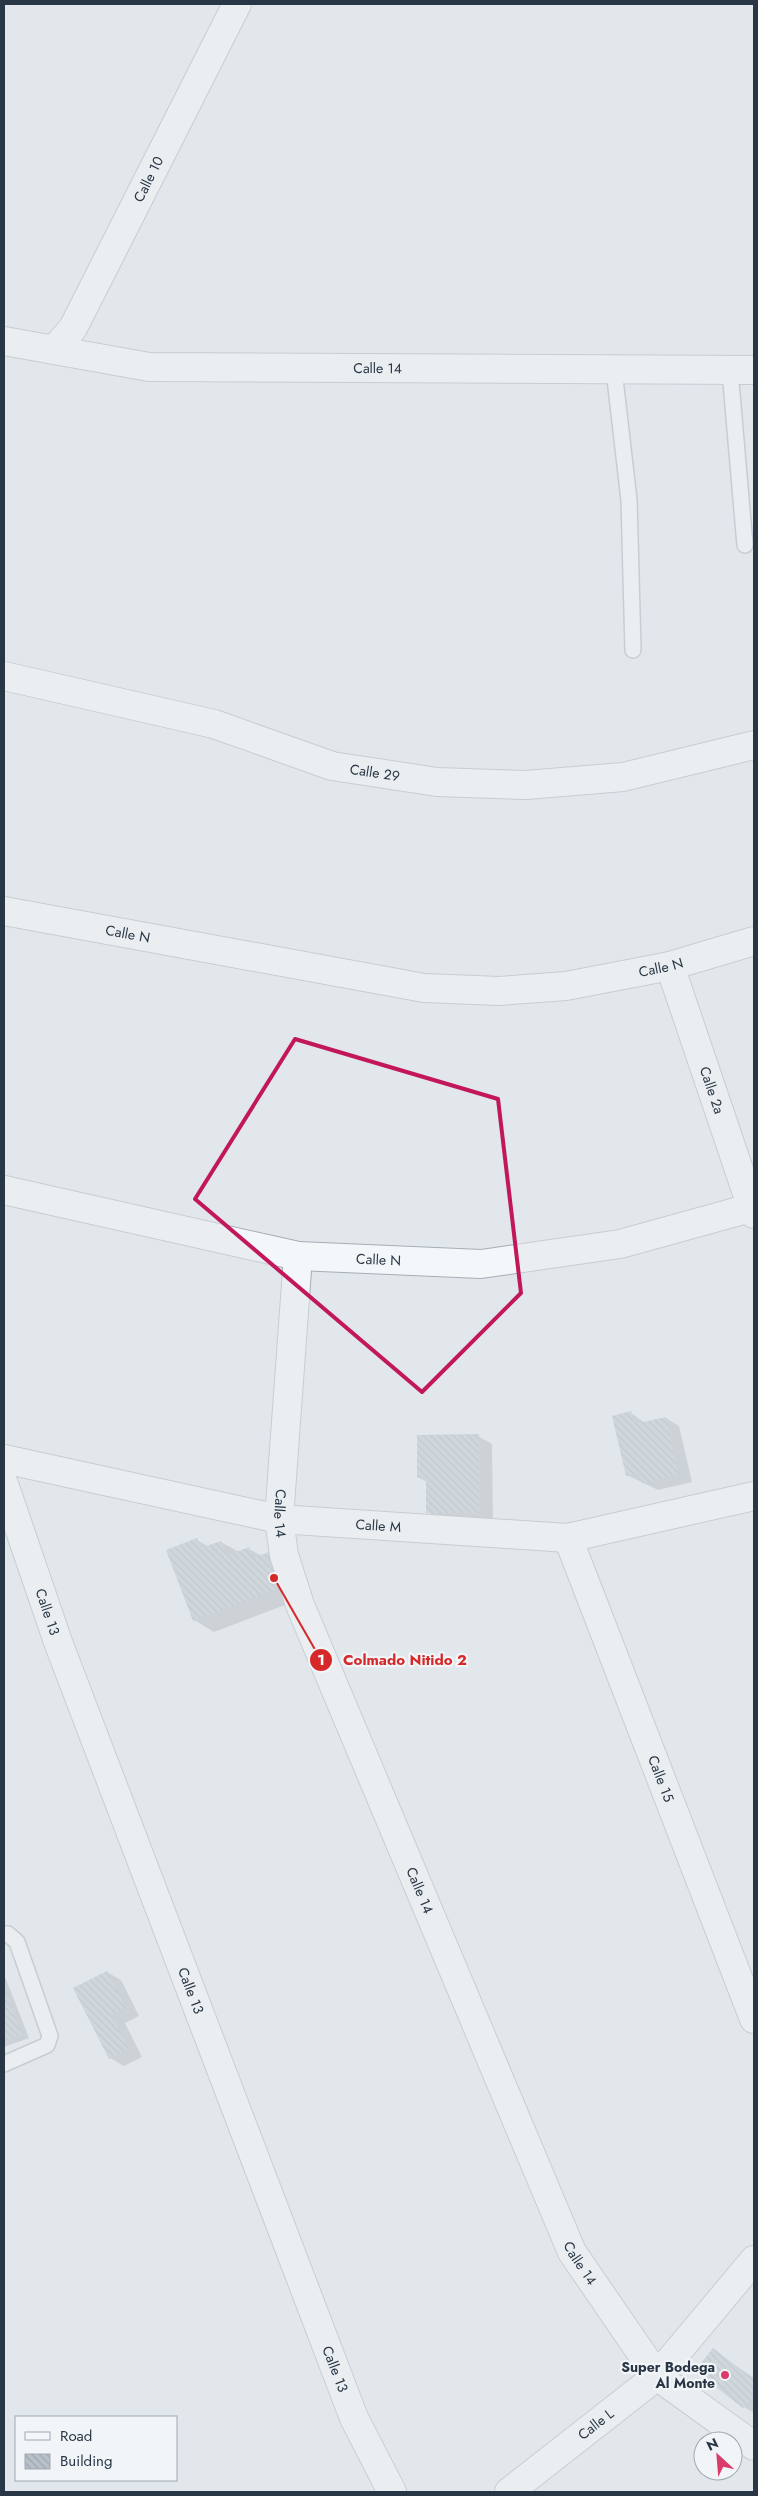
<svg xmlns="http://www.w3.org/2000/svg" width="758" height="2496" font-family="Jost,sans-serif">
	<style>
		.shadow { fill: #0003 }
		.building { fill: url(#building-back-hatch) }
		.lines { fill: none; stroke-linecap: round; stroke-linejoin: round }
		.lane-casing { stroke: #a6aeb6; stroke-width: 18 }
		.street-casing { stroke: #a6aeb6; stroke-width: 30 }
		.lane { stroke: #f4f7f9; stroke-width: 15 }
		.street { stroke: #f4f7f9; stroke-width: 28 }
		.marked { fill: none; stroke: #c2185b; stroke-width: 4; stroke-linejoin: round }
		.poi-dot { fill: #db3b6a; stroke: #f1f5f8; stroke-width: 2 }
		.labels { text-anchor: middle; stroke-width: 4.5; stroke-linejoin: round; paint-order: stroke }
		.street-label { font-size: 14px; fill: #283645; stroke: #f1f5f8 }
		.poi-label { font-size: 14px; font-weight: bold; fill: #283645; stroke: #f1f5f8; text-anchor: end }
		.leader { fill: none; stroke: #d62828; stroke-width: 2 }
		.callout-dot { fill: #d62828; stroke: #f1f5f8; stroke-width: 2 }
		.mark-label { font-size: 15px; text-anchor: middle; font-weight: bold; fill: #fff }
		.callout-label { font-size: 15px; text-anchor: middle; font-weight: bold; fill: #d62828; stroke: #f1f5f8; stroke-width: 4.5; stroke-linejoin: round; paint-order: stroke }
	</style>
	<defs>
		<pattern id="building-back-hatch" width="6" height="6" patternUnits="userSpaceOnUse" patternTransform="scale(1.25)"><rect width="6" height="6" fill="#b8c1ca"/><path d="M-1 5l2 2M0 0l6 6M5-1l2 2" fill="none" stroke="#9ea6af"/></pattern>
	</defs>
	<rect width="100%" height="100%" fill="#e1e7eb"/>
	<g class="shadow">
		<path d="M631 1413 645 1423 666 1418 679 1426 692 1482 658 1490 627 1475Z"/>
		<path d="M478 1436 492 1444 493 1520H442L428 1512 427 1482 418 1477Z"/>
		<path d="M197 1540 209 1547 221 1542 239 1552 249 1549 262 1556 309 1596 214 1632 194 1620Z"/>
		<path d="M107 1972 121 1980 139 2016 125 2023 142 2057 124 2066 110 2058Z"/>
		<path d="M4 1974 29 2038 4 2047Z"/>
		<path d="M713 2350 754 2378V2413L744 2407Z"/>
	</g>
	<g class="building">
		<path d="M631 1411 634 1424 666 1417 679 1475 642 1483 638 1473 626 1476 612 1416Z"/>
		<path d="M479 1434V1513H426V1477L417 1478V1435Z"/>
		<path d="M197 1538 201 1548 221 1541 227 1556 249 1547 253 1558 277 1549 290 1584 193 1621 166 1550Z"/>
		<path d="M107 1971 126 2008 112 2015 129 2049 109 2059 73 1988Z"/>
		<path d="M4 1984 22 2035 4 2041Z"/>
		<path d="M713 2348 754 2380V2399L743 2408 695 2371Z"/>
	</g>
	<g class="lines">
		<g class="lane-casing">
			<g id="lane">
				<path d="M614 370 629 500 633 650"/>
				<path d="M730 371 745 545"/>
				<path d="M4 1934H8L17 1942 50 2036 47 2045 4 2064"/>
			</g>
		</g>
		<g class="street-casing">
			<g id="street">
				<path id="s1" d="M4 341 149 367 754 370"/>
				<path id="s2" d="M54 350 73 328 237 4"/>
				<path id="s3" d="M4 676 214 724 332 766 437 782 526 785 623 777 754 745"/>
				<path id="s4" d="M4 911 424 988 499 991 566 986 670 966 754 941"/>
				<path id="s5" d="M670 966 754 1214"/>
				<path id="s6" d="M4 1190 298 1256 481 1264 620 1244 754 1207"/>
				<path id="s7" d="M298 1256 279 1519 284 1555 300 1605 572 2252 657 2376 754 2446"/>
				<path id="s8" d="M4 1459 279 1519 568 1538 754 1496"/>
				<path id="s9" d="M4 1484 58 1642 354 2418 392 2492"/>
				<path id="s10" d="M568 1538 754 2019"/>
				<path id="s11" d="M509 2492 657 2376 754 2260"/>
			</g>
		</g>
		<use href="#lane" class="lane"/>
		<use href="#street" class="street"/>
	</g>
	<path d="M0 0H758V2496H0ZM295 1039 498 1099 521 1293 422 1392 195 1199Z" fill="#e1e7eb" fill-opacity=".55" fill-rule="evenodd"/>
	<path class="marked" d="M295 1039 498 1099 521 1293 422 1392 195 1199Z"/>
	<circle class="poi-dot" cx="725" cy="2375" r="5"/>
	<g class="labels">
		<g class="street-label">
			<text dy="5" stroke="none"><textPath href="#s2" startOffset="196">Calle 10</textPath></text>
			<text dy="5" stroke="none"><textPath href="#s1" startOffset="376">Calle 14</textPath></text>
			<text dy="5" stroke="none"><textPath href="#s3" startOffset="384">Calle 29</textPath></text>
			<text dy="5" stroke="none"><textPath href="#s4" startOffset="126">Calle N</textPath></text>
			<text dy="5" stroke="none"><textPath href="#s4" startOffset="666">Calle N</textPath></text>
			<text dy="5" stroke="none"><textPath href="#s5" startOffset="131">Calle 2a</textPath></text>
			<text dy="5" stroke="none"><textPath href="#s6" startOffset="382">Calle N</textPath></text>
			<text dy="5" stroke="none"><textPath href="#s7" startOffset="258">Calle 14</textPath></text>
			<text dy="5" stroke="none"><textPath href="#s8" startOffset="381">Calle M</textPath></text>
			<text dy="5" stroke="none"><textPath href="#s9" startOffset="135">Calle 13</textPath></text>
			<text dy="5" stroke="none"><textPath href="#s10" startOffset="258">Calle 15</textPath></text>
			<text dy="5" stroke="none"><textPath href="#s7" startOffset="662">Calle 14</textPath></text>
			<text dy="5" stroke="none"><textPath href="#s9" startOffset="540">Calle 13</textPath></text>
			<text dy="5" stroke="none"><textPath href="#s7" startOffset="1068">Calle 14</textPath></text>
			<text dy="5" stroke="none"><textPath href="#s9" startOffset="945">Calle 13</textPath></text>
			<text dy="5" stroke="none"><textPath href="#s11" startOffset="110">Calle L</textPath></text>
		</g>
		<g class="poi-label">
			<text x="715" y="2372">Super Bodega<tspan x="715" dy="16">Al Monte</tspan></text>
		</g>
	</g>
	<path class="leader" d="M274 1578L321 1660"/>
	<g class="callout-dot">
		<circle cx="274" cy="1578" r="5"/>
		<circle cx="321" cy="1660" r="12"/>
	</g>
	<g class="mark-label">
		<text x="321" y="1665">1</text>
	</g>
	<g class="callout-label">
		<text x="405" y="1665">Colmado Nitido 2</text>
	</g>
	<rect width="758" height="2496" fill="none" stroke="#283645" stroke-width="10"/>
	<rect x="15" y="2416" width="162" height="65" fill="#f1f5f8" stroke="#a1a9b0"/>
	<rect x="25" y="2432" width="25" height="8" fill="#f4f7f9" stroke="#a1a9b0"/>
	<text x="60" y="2441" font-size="15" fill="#283645">Road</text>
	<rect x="25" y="2454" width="25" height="15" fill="url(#building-back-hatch)" stroke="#a1a9b0"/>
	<text x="60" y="2466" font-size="15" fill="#283645">Building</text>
	<g transform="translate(718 2456) rotate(334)"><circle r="24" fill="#f1f5f8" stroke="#a1a9b0"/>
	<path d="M0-4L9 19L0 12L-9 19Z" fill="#db3b6a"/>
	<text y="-8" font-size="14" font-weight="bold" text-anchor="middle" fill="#283645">N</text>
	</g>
</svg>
